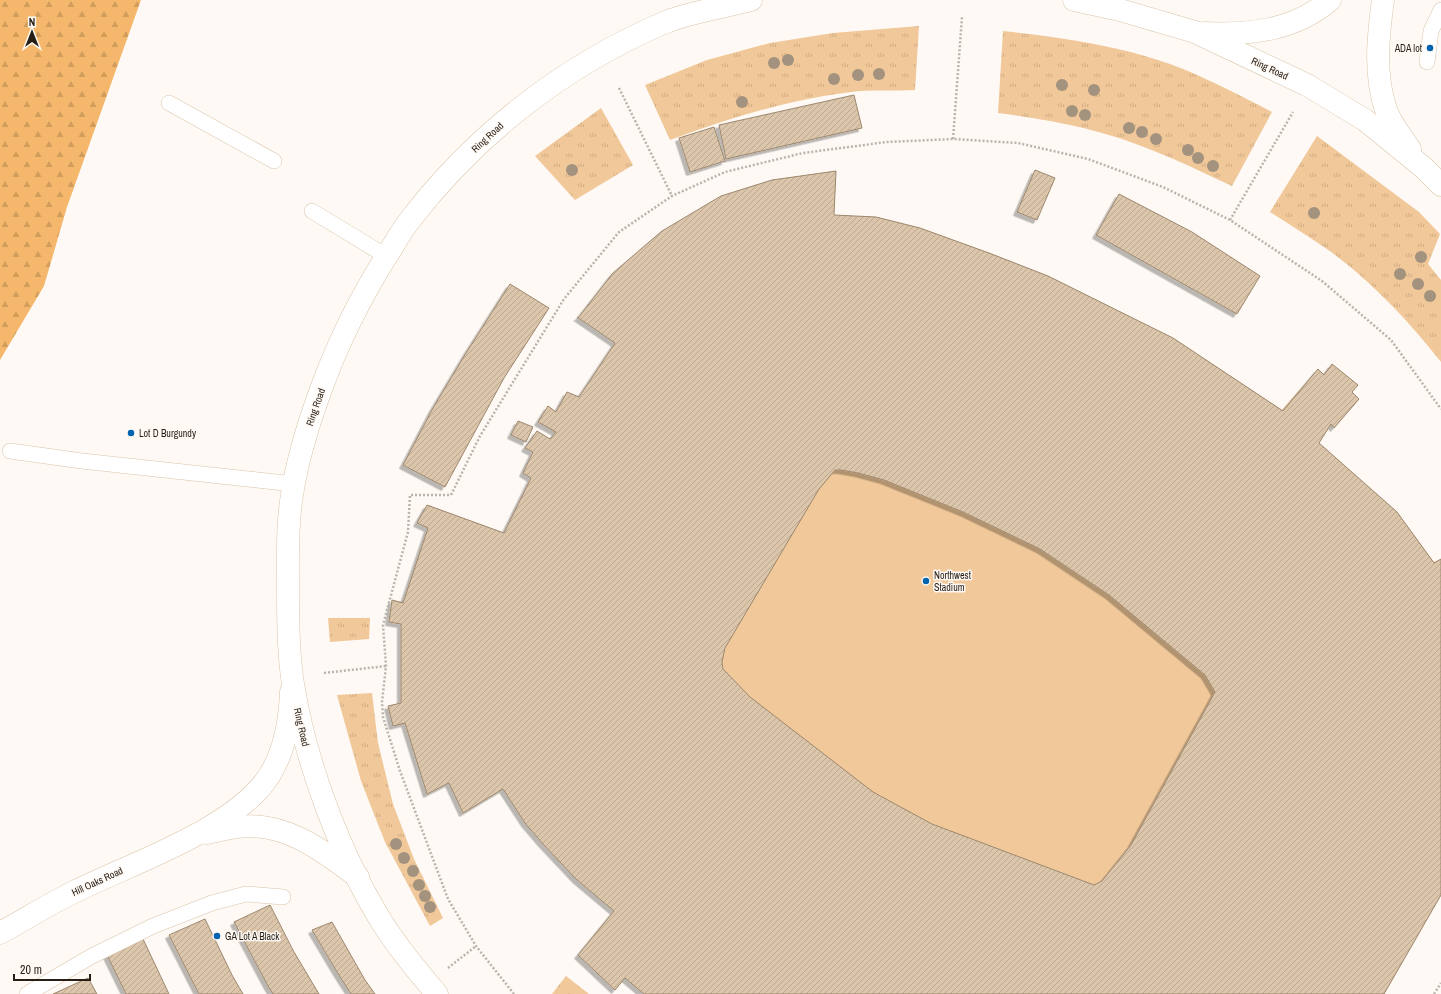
<svg xmlns="http://www.w3.org/2000/svg" width="1441" height="994" font-family="'Archivo Narrow',sans-serif">
	<style>
		.grass { fill: url(#grass-tufts) }
		.forest { fill: url(#forest-firs) }
		.garden { fill: #f1c899 }
		.building { fill: url(#building-hatch); stroke: #9d886f; fill-rule: evenodd; filter: url(#shadow) }
		.lines { fill: none; stroke-linecap: round; stroke-linejoin: round }
		.service-casing { stroke: #dac4aa; stroke-width: 16 }
		.tertiary-casing { stroke: #dac4aa; stroke-width: 23 }
		.secondary-casing { stroke: #dac4aa; stroke-width: 23 }
		.path { stroke: #b9b3ad; stroke-width: 2.5; stroke-dasharray: 2 2; stroke-linecap: butt }
		.service { stroke: #fff; stroke-width: 15 }
		.tertiary { stroke: #fff; stroke-width: 22 }
		.secondary { stroke: #fff; stroke-width: 22 }
		.tree { fill: #a2927e }
		.poi-dot { fill: #0063b0; stroke: #fef9f4; stroke-width: 1.5 }
		.labels { text-anchor: middle; stroke-width: 3; stroke-linejoin: round; paint-order: stroke }
		.poi-label { font-size: 10px; fill: #271e15; stroke: #fef9f4; text-anchor: start }
		.street-label { font-size: 10px; fill: #271e15; stroke: #fef9f4 }
	</style>
	<defs>
		<pattern id="grass-tufts" width="24" height="20" patternUnits="userSpaceOnUse"><rect width="24" height="20" fill="#f1c899"/><path d="M3 7l-1-3M5 7V3M7 7l1-3M15 17l-1-3M17 17v-4M19 17l1-3" fill="none" stroke="#cfab83"/></pattern>
		<pattern id="forest-firs" width="22" height="20" patternUnits="userSpaceOnUse"><rect width="22" height="20" fill="#f4b76b"/><path d="M5 1l3.5 6h-7zM16 11l3.5 6h-7z" fill="#d19d5c"/></pattern>
		<pattern id="building-hatch" width="6" height="6" patternUnits="userSpaceOnUse"><rect width="6" height="6" fill="#dbc5ab"/><path d="M-1 1l2-2M0 6l6-6M5 7l2-2" fill="none" stroke="#bca992"/></pattern>
		<filter id="shadow"><feDropShadow dx="-3.5" dy="3.5" stdDeviation="0" flood-color="#0004"/></filter>
	</defs>
	<rect width="100%" height="100%" fill="#fef9f4"/>
	<g class="grass">
		<path d="M919 26 915 90C897 91 878 90 860 91 794 98 732 117 670 140L645 85 707 60 770 43 833 33Z"/>
		<path d="M1003 31C1059 37 1117 45 1170 64 1205 77 1239 95 1272 112L1232 186C1206 174 1180 161 1154 151 1105 130 1051 120 998 113Z"/>
		<path d="M601 108 633 165 575 200 535 156Z"/>
		<path d="M1317 136 1419 212 1440 234 1428 264 1441 280V362C1409 321 1369 279 1327 249 1308 236 1289 224 1270 212Z"/>
		<path d="M328 618H370L369 639 330 642Z"/>
		<path d="M372 693 378 743 393 804 414 859 443 918 430 926 385 842 361 781 337 695Z"/>
		<path d="M566 976 589 994H552Z"/>
	</g>
	<path class="forest" d="M0 0H141L67 207 44 286 0 360Z"/>
	<path class="garden" d="M836 171 834 215 876 217 920 228 989 253 1048 276 1173 338 1282 410 1318 369 1324 374 1332 364 1358 385 1352 392 1359 399 1334 428 1331 425 1319 443 1397 512 1434 562 1441 559V895L1384 994H644L625 978 615 990 578 955 614 911C568 872 537 840 503 789L463 813 449 783 427 794 405 724 393 726 388 706 401 703V624L389 622 392 600 403 602 428 528 417 523 427 505 504 533 531 478 533 452 525 448 537 431 550 439 556 433 538 422 548 406 556 412 567 392 579 397 615 343 577 317 579 318 721 196 772 180Z"/>
	<g class="building">
		<path d="M854 95 862 128 726 159 719 125Z"/>
		<path d="M714 127 725 161 690 172 679 138Z"/>
		<path d="M1035 170 1055 178 1037 220 1017 212Z"/>
		<path d="M836 171 834 215 876 217 920 228 989 253 1048 276 1173 338 1283 411 1318 369 1324 375 1332 364 1358 385 1352 392 1359 399 1334 428 1331 424 1319 443 1397 512 1434 563 1441 559V895L1384 994H644L625 978 615 990 578 955 614 911 576 879 543 844 525 823 503 789 463 813 449 783 427 794 405 723 393 726 388 706 401 703V624L389 622 392 600 403 603 428 528 417 523 427 505 504 533 531 478 523 473 533 452 525 448 537 431 550 439 556 432 538 422 548 406 556 412 567 392 579 397 615 343 577 317 578 318 613 273 662 231 721 196 772 180ZM835 470H841L858 473 884 480 963 512 1040 549 1109 595 1205 675 1215 692 1131 845 1102 881 1094 885 932 824 873 792 750 697 723 669 722 662 725 648 819 489Z"/>
		<path d="M1119 194 1192 232 1260 276 1237 314 1096 235Z"/>
		<path d="M510 284 549 308 504 378 445 487 403 465 433 408 466 353Z"/>
		<path d="M518 421 533 427 526 442 511 435Z"/>
		<path d="M270 905 294 952 319 994H273L268 986 234 922Z"/>
		<path d="M205 919 232 975 243 994H199L169 935Z"/>
		<path d="M332 922 365 980 375 994H351L337 972 312 930Z"/>
		<path d="M143 939 169 994H126L107 955Z"/>
		<path d="M88 978 97 994H53Z"/>
	</g>
	<g class="lines">
		<g class="service-casing">
			<g id="service">
				<path d="M1427 62 1431 31 1441 10"/>
				<path d="M169 103 274 161"/>
				<path d="M312 211 386 256"/>
				<path d="M10 451 82 461 294 484"/>
				<path d="M27 994 92 956 153 926 212 903 246 894 283 897"/>
			</g>
		</g>
		<g class="tertiary-casing">
			<g id="tertiary">
				<path d="M207 833C217 831 227 828 237 827 285 821 322 850 358 877"/>
				<path d="M0 933C24 920 49 904 74 892 130 864 235 829 269 776 285 751 290 721 291 692"/>
			</g>
		</g>
		<g class="secondary-casing">
			<g id="secondary">
				<path d="M1074 0 1120 10 1195 32 1307 85 1365 120 1424 168 1441 185"/>
				<path d="M1383 0C1378 37 1374 74 1386 110 1391 124 1402 137 1410 149"/>
				<path d="M1204 33C1249 35 1294 31 1330 0"/>
				<path d="M437 994C418 972 399 949 383 924 340 855 306 764 293 684 288 652 288 615 288 583 288 555 287 524 292 495 297 461 308 425 320 392 337 345 359 300 386 257 394 245 401 231 410 220 476 134 566 64 666 22 690 12 725 7 751 0"/>
			</g>
		</g>
		<g class="path">
			<path d="M619 88 672 196"/>
			<path d="M953 139 962 17"/>
			<path d="M1230 220 1293 112"/>
			<path d="M324 673 386 666"/>
			<path d="M448 968 476 946"/>
			<path d="M514 994 476 946 448 899 400 771 383 717 382 702 386 666 383 625 408 532 410 495H451L480 436 564 299 619 232 672 196 725 172 803 153 887 142 953 139 1018 143 1088 159 1163 187 1230 220 1322 281 1391 340 1441 409"/>
			<path d="M1434 994 1441 983"/>
		</g>
		<use href="#service" class="service"/>
		<use href="#tertiary" class="tertiary"/>
		<use href="#secondary" class="secondary"/>
	</g>
	<g class="tree">
		<circle cx="788" cy="60" r="6"/>
		<circle cx="774" cy="63" r="6"/>
		<circle cx="879" cy="74" r="6"/>
		<circle cx="858" cy="75" r="6"/>
		<circle cx="834" cy="79" r="6"/>
		<circle cx="1062" cy="85" r="6"/>
		<circle cx="1094" cy="90" r="6"/>
		<circle cx="742" cy="102" r="6"/>
		<circle cx="1072" cy="111" r="6"/>
		<circle cx="1085" cy="115" r="6"/>
		<circle cx="1129" cy="128" r="6"/>
		<circle cx="1142" cy="132" r="6"/>
		<circle cx="1156" cy="139" r="6"/>
		<circle cx="1188" cy="150" r="6"/>
		<circle cx="1198" cy="158" r="6"/>
		<circle cx="1213" cy="166" r="6"/>
		<circle cx="572" cy="170" r="6"/>
		<circle cx="1314" cy="213" r="6"/>
		<circle cx="1421" cy="257" r="6"/>
		<circle cx="1400" cy="274" r="6"/>
		<circle cx="1418" cy="284" r="6"/>
		<circle cx="1430" cy="296" r="6"/>
		<circle cx="396" cy="844" r="6"/>
		<circle cx="404" cy="858" r="6"/>
		<circle cx="413" cy="871" r="6"/>
		<circle cx="419" cy="885" r="6"/>
		<circle cx="425" cy="896" r="6"/>
		<circle cx="430" cy="907" r="6"/>
	</g>
	<g class="poi-dot">
		<circle cx="1430" cy="48" r="4"/>
		<circle cx="131" cy="433" r="4"/>
		<circle cx="926" cy="581" r="4"/>
		<circle cx="217" cy="936" r="4"/>
	</g>
	<g class="labels">
		<g class="poi-label">
			<text x="1422" y="52" text-anchor="end">ADA lot</text>
			<text x="139" y="437">Lot D Burgundy</text>
			<text x="934" y="579">Northwest<tspan x="934" dy="12">Stadium</tspan></text>
			<text x="225" y="940">GA Lot A Black</text>
		</g>
		<g class="street-label">
			<text transform="translate(1270 68) rotate(25)" y="4">Ring Road</text>
			<text transform="translate(487 137) rotate(-43)" y="4">Ring Road</text>
			<text transform="translate(315 407) rotate(-71)" y="4">Ring Road</text>
			<text transform="translate(302 727) rotate(77)" y="4">Ring Road</text>
			<text transform="translate(97 881) rotate(-25)" y="4">Hill Oaks Road</text>
		</g>
	</g>
	<g transform="translate(32 32)" stroke="#fef9f4" stroke-width="3" paint-order="stroke">
	<path d="M0-3L7 15L0 10L-7 15Z" fill="#271e15"/>
	<text y="-6" font-size="11" font-weight="bold" text-anchor="middle" fill="#271e15">N</text>
	</g>
	<path d="M14 974v6h76v-6" fill="none" stroke="#271e15" stroke-width="2"/>
	<text x="20" y="974" font-size="12" fill="#271e15" stroke="#fef9f4" stroke-width="3" paint-order="stroke">20 m</text>
</svg>
